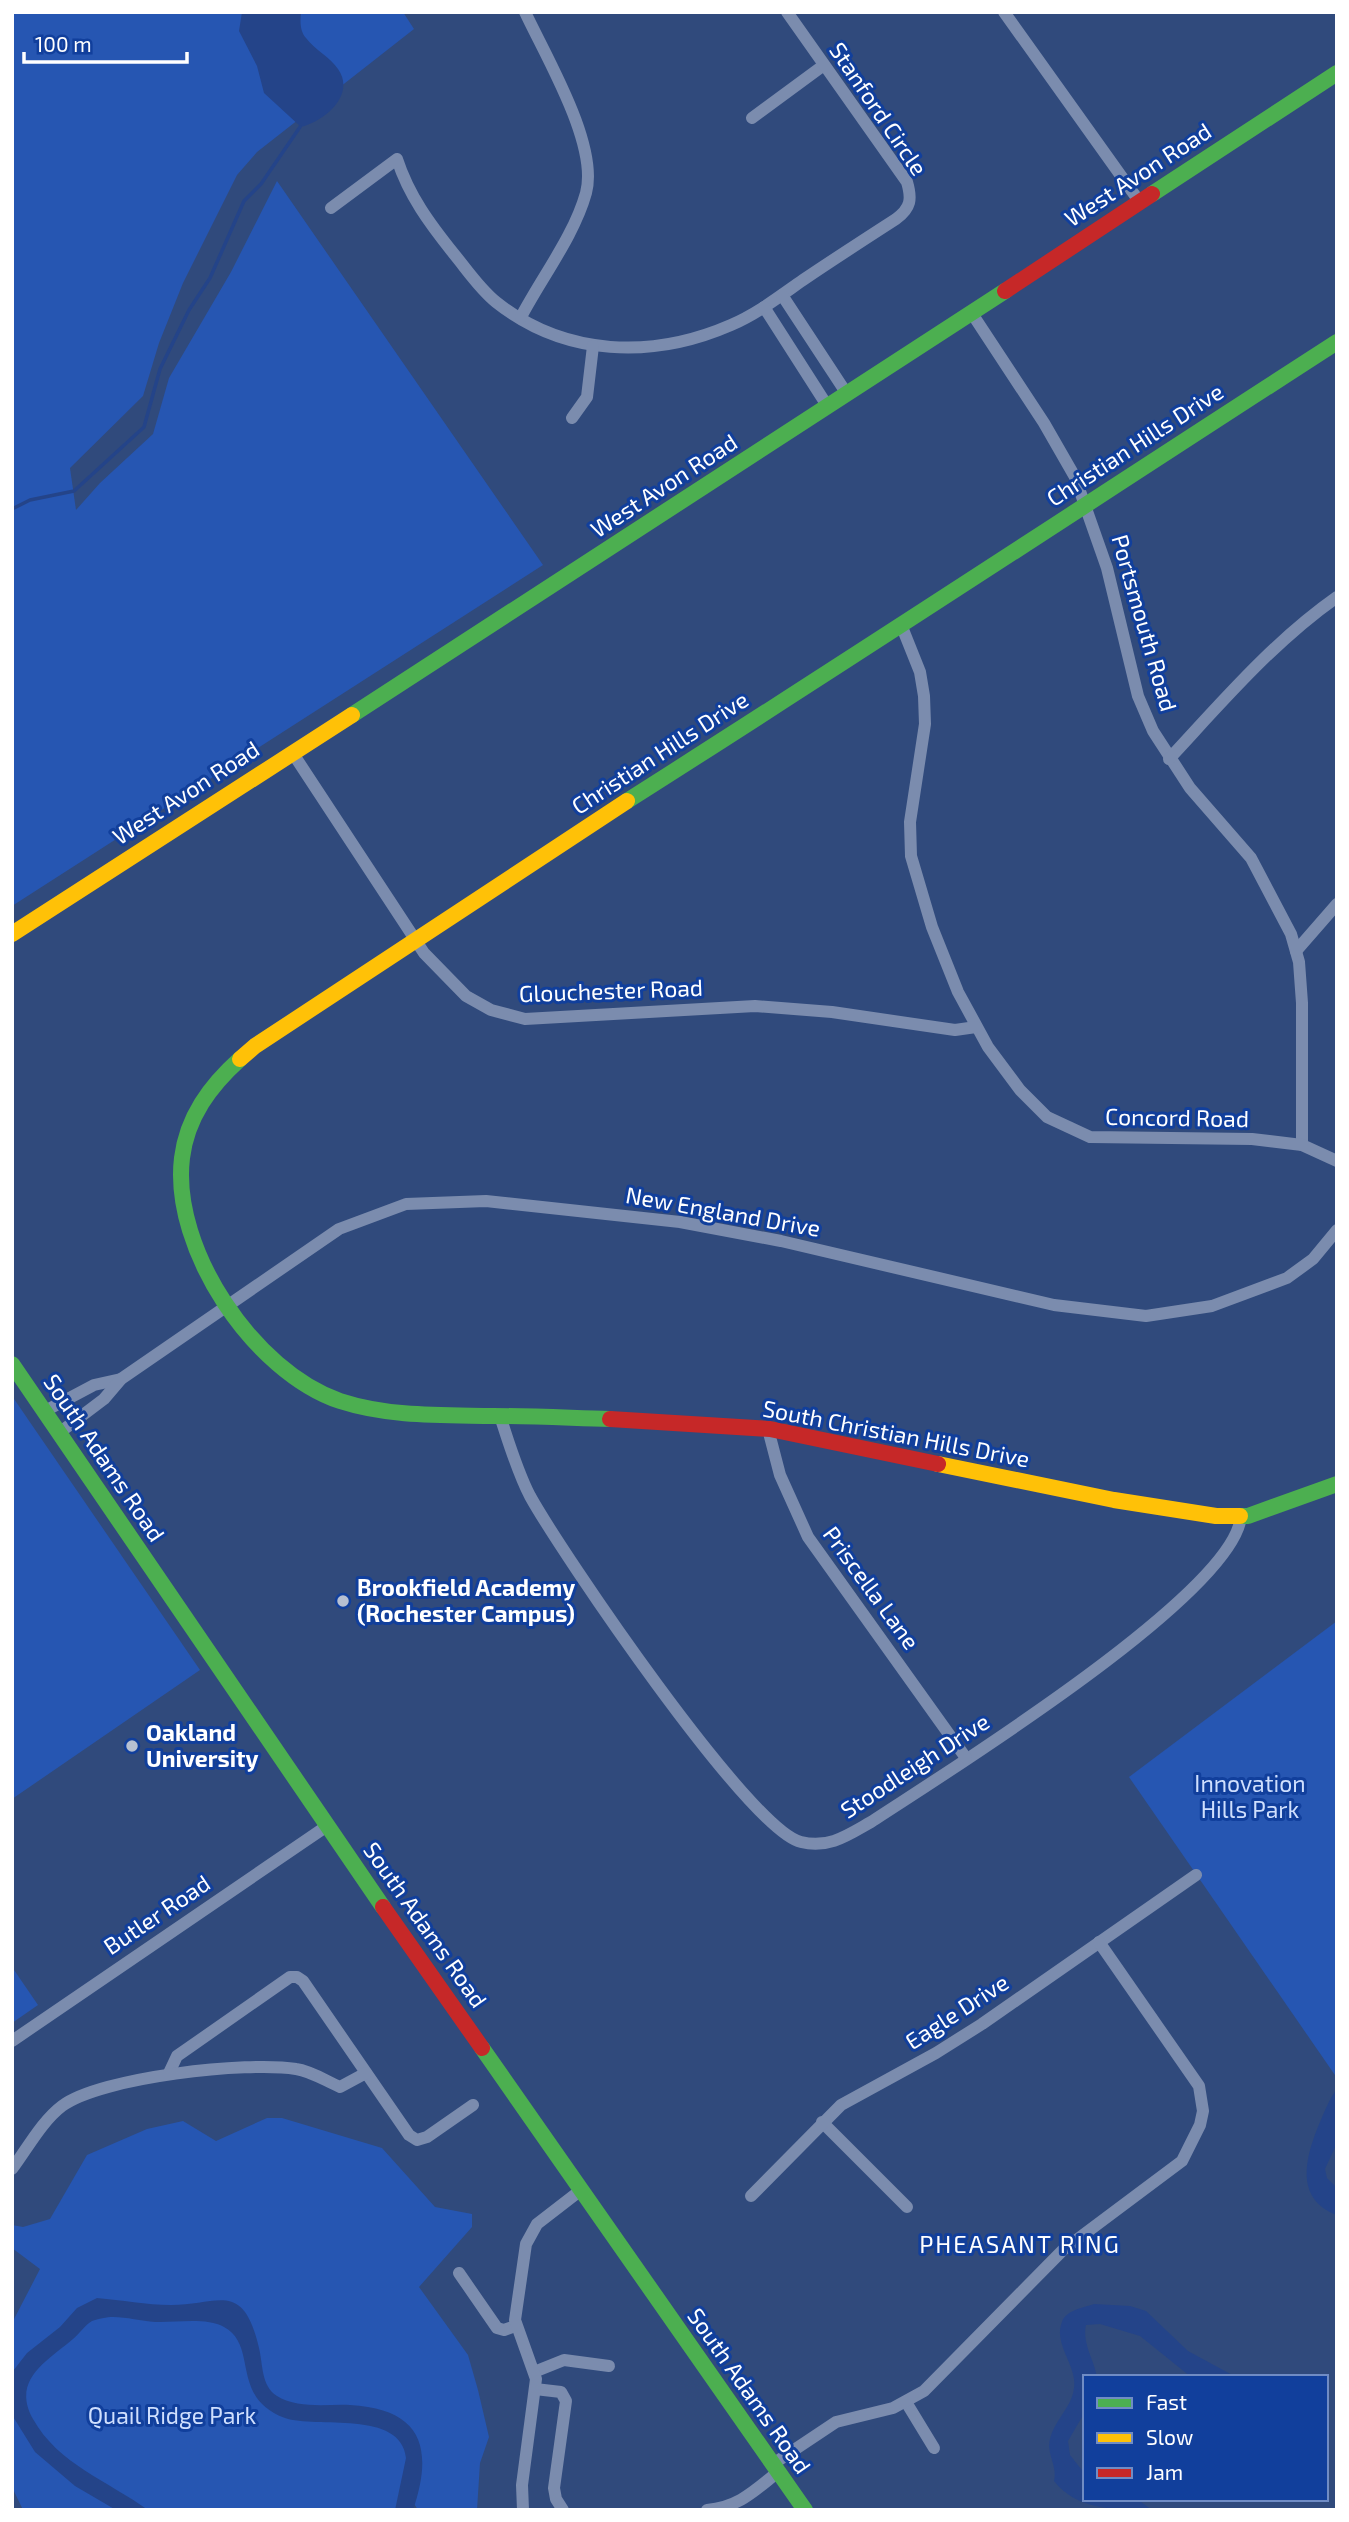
<svg xmlns="http://www.w3.org/2000/svg" width="1349" height="2522" font-family="'Exo 2',sans-serif">
	<style>
		.green { fill: #2656b2 }
		.water { fill: #244489 }
		.lines { fill: none; stroke-linecap: round; stroke-linejoin: round }
		.stream { stroke: #244489; stroke-width: 3.5 }
		.street { stroke: #7b8cae; stroke-width: 12 }
		.fast { stroke: #4caf50; stroke-width: 16 }
		.slow { stroke: #ffc107; stroke-width: 16 }
		.jam { stroke: #c62828; stroke-width: 16 }
		.poi-dot { fill: #b7c0d1; stroke: #113f9c; stroke-width: 2.5 }
		.labels { text-anchor: middle; stroke-width: 6; stroke-linejoin: round; paint-order: stroke }
		.street-label { font-size: 23px; fill: #fff; stroke: #113f9c }
		.poi-label { font-size: 23px; font-weight: bold; fill: #fff; stroke: #113f9c; text-anchor: start }
		.park-label { font-size: 23px; fill: #cfdffe; stroke: #113f9c }
		.neighbourhood-label { font-size: 24px; letter-spacing: 2px; fill: #fff; stroke: #113f9c }
	</style>
	<rect width="100%" height="100%" fill="#304a7c"/>
	<g class="green">
		<path d="M12 12H403L414 29 257 152 237 175 183 283 159 343 143 396 70 468 76 510 100 483 153 434 169 378 231 272 277 181 543 565 12 906Z"/>
		<path d="M12 1396 200 1670 12 1799Z"/>
		<path d="M1337 1621V2078L1129 1777Z"/>
		<path d="M12 1967 38 2005 12 2023Z"/>
		<path d="M267 2118H282L382 2148 435 2207 472 2214V2227L419 2287 468 2355 478 2390 489 2437 480 2463 477 2510H418L411 2499 396 2510H23L12 2487V2323L40 2269 12 2248V2225L23 2227 50 2219 87 2155 147 2129 183 2121 216 2141Z"/>
	</g>
	<g class="water">
		<path d="M242 12H301C300 22 300 31 306 38 315 50 330 57 338 69 356 95 325 121 301 127L264 93 257 66 239 31Z"/>
		<path d="M1337 2089V2143L1325 2169 1327 2178 1337 2188V2215C1293 2199 1306 2155 1320 2122 1325 2111 1329 2099 1337 2089Z"/>
		<path d="M97 2298C122 2300 146 2305 171 2305 218 2305 243 2279 259 2348 263 2364 261 2386 277 2396 298 2409 326 2404 350 2405 422 2409 434 2448 413 2510H395L406 2458C401 2409 316 2429 285 2418 229 2397 259 2346 224 2327 206 2317 175 2323 155 2322 141 2321 127 2317 113 2317 107 2317 98 2319 92 2321 85 2325 79 2334 73 2339 47 2361 11 2380 33 2419 58 2464 108 2481 148 2510H116L75 2486 35 2452 12 2415 13 2371 27 2353 60 2327 77 2308Z"/>
		<path d="M1094 2304 1130 2306 1146 2311 1188 2351 1236 2377H1191L1140 2336 1100 2324 1086 2325C1082 2344 1094 2359 1097 2377H1085V2412L1068 2441 1070 2455 1085 2474V2499H1137L1152 2510C1119 2510 1077 2511 1054 2481 1058 2467 1046 2453 1050 2439 1056 2416 1077 2404 1074 2379 1072 2361 1054 2341 1062 2322 1066 2310 1083 2308 1094 2304Z"/>
	</g>
	<g class="lines">
		<g class="stream">
			<path d="M12 121V135"/>
			<path d="M12 509 30 500 74 491 144 427 160 369 189 310 210 278 244 201 261 184 300 127"/>
		</g>
		<g class="street">
			<path d="M1004 12 1139 201"/>
			<path d="M752 118 824 65"/>
			<path d="M331 208 397 159C409 196 430 224 454 254 468 271 479 288 496 302 565 357 653 359 731 325 757 314 780 296 803 280 834 259 865 239 896 219 911 208 912 199 907 182L787 12"/>
			<path d="M782 295 847 394"/>
			<path d="M764 307 828 407"/>
			<path d="M971 312 1044 423 1075 477 1107 568 1138 696 1153 731 1190 788 1251 858 1291 934 1299 962 1302 1003V1145"/>
			<path d="M521 317C542 277 574 236 586 193 599 145 546 57 525 12"/>
			<path d="M572 418 587 397 593 346"/>
			<path d="M902 627 920 672 924 696 925 724 910 822 911 856 932 927 958 992 988 1047 1020 1090 1047 1117 1090 1137 1252 1139 1302 1145 1337 1161"/>
			<path d="M292 752 424 953 466 996 491 1010 525 1019 755 1006 832 1012 955 1030 976 1027"/>
			<path d="M1169 759C1222 702 1273 642 1337 597"/>
			<path d="M1296 951 1337 904"/>
			<path d="M45 1411 94 1385 121 1379"/>
			<path d="M500 1416C509 1443 517 1471 530 1496 561 1552 750 1831 801 1842 829 1849 848 1835 871 1822 942 1775 1235 1594 1241 1516"/>
			<path d="M768 1429 780 1475 808 1537 966 1758"/>
			<path d="M59 1433 104 1399 121 1379 339 1229 406 1204 486 1201 680 1222 781 1241 1054 1305 1146 1316 1212 1306 1287 1278 1313 1259 1337 1230"/>
			<path d="M12 2041 327 1826"/>
			<path d="M169 2073 177 2056 290 1977H297L303 1981 409 2135 417 2140 427 2137 473 2105"/>
			<path d="M822 2122 907 2207"/>
			<path d="M12 2169C27 2149 42 2121 62 2106 101 2077 248 2061 296 2069 311 2071 326 2081 340 2087L366 2073"/>
			<path d="M751 2196 841 2105 936 2053 982 2024 1196 1875"/>
			<path d="M459 2273 497 2328 504 2330 515 2326"/>
			<path d="M534 2372 564 2360 609 2366"/>
			<path d="M535 2389 561 2392 566 2401 554 2488 556 2499 563 2510"/>
			<path d="M906 2402 934 2448"/>
			<path d="M773 2464 836 2422 893 2408 924 2391 1063 2250 1182 2161 1200 2125 1203 2111 1199 2086 1099 1942"/>
			<path d="M523 2510 522 2485 536 2379 515 2320 526 2244 537 2224 581 2190"/>
			<path d="M707 2510C739 2507 754 2491 778 2472"/>
		</g>
		<g class="fast">
			<path d="M1152 194 1337 73"/>
			<path d="M352 715 1005 291"/>
			<path d="M627 801C865 650 1100 495 1337 342"/>
			<path d="M240 1059C210 1086 187 1117 182 1158 171 1249 254 1372 340 1401 389 1417 442 1415 493 1416 532 1416 571 1418 610 1419"/>
			<path d="M12 1364 383 1907"/>
			<path d="M1240 1516H1248L1337 1484"/>
			<path d="M482 2048 805 2510"/>
		</g>
		<g class="slow">
			<path d="M12 934 352 715"/>
			<path d="M240 1059 255 1046 627 801"/>
			<path d="M938 1464 1114 1500 1216 1516H1240"/>
		</g>
		<g class="jam">
			<path d="M1005 291 1152 194"/>
			<path d="M610 1419 770 1429 938 1464"/>
			<path d="M383 1907 482 2048"/>
		</g>
	</g>
	<g class="poi-dot">
		<circle cx="343" cy="1601" r="7"/>
		<circle cx="132" cy="1746" r="7"/>
	</g>
	<g class="labels">
		<g class="street-label">
			<text transform="translate(878 109) rotate(56)" y="8">Stanford Circle</text>
			<text transform="translate(1138 175) rotate(-33)" y="8">West Avon Road</text>
			<text transform="translate(1135 445) rotate(-33)" y="8">Christian Hills Drive</text>
			<text transform="translate(664 486) rotate(-33)" y="8">West Avon Road</text>
			<text transform="translate(1144 623) rotate(74)" y="8">Portsmouth Road</text>
			<text transform="translate(660 753) rotate(-33)" y="8">Christian Hills Drive</text>
			<text transform="translate(186 793) rotate(-33)" y="8">West Avon Road</text>
			<text transform="translate(611 991) rotate(-2)" y="8">Glouchester Road</text>
			<text transform="translate(1177 1118) rotate(1)" y="8">Concord Road</text>
			<text transform="translate(723 1212) rotate(10)" y="8">New England Drive</text>
			<text transform="translate(896 1434) rotate(11)" y="8">South Christian Hills Drive</text>
			<text transform="translate(104 1458) rotate(56)" y="8">South Adams Road</text>
			<text transform="translate(871 1588) rotate(54)" y="8">Priscella Lane</text>
			<text transform="translate(915 1766) rotate(-33)" y="8">Stoodleigh Drive</text>
			<text transform="translate(157 1915) rotate(-34)" y="8">Butler Road</text>
			<text transform="translate(425 1925) rotate(55)" y="8">South Adams Road</text>
			<text transform="translate(957 2012) rotate(-33)" y="8">Eagle Drive</text>
			<text transform="translate(749 2391) rotate(55)" y="8">South Adams Road</text>
		</g>
		<g class="poi-label">
			<text x="357" y="1596">Brookfield Academy<tspan x="357" dy="26">(Rochester Campus)</tspan></text>
			<text x="146" y="1741">Oakland<tspan x="146" dy="26">University</tspan></text>
		</g>
		<g class="park-label">
			<text x="1250" y="1792">Innovation<tspan x="1250" dy="26">Hills Park</tspan></text>
			<text x="172" y="2424">Quail Ridge Park</text>
		</g>
		<g class="neighbourhood-label">
			<text x="1020" y="2253">PHEASANT RING</text>
		</g>
	</g>
	<rect width="1349" height="2522" fill="none" stroke="#ffffff" stroke-width="28"/>
	<rect x="1083" y="2375" width="245" height="126" fill="#113f9c" stroke="#708cc4" stroke-width="2"/>
	<rect x="1097" y="2398" width="35" height="10" fill="#4caf50" stroke="#708cc4" stroke-width="2"/>
	<text x="1146" y="2410" font-size="21" fill="#ffffff">Fast</text>
	<rect x="1097" y="2433" width="35" height="10" fill="#ffc107" stroke="#708cc4" stroke-width="2"/>
	<text x="1146" y="2445" font-size="21" fill="#ffffff">Slow</text>
	<rect x="1097" y="2468" width="35" height="10" fill="#c62828" stroke="#708cc4" stroke-width="2"/>
	<text x="1146" y="2480" font-size="21" fill="#ffffff">Jam</text>
	<path d="M24 52v10h163v-10" fill="none" stroke="#ffffff" stroke-width="3.5"/>
	<text x="35" y="52" font-size="21" fill="#ffffff" stroke="#113f9c" stroke-width="5" paint-order="stroke">100 m</text>
</svg>
